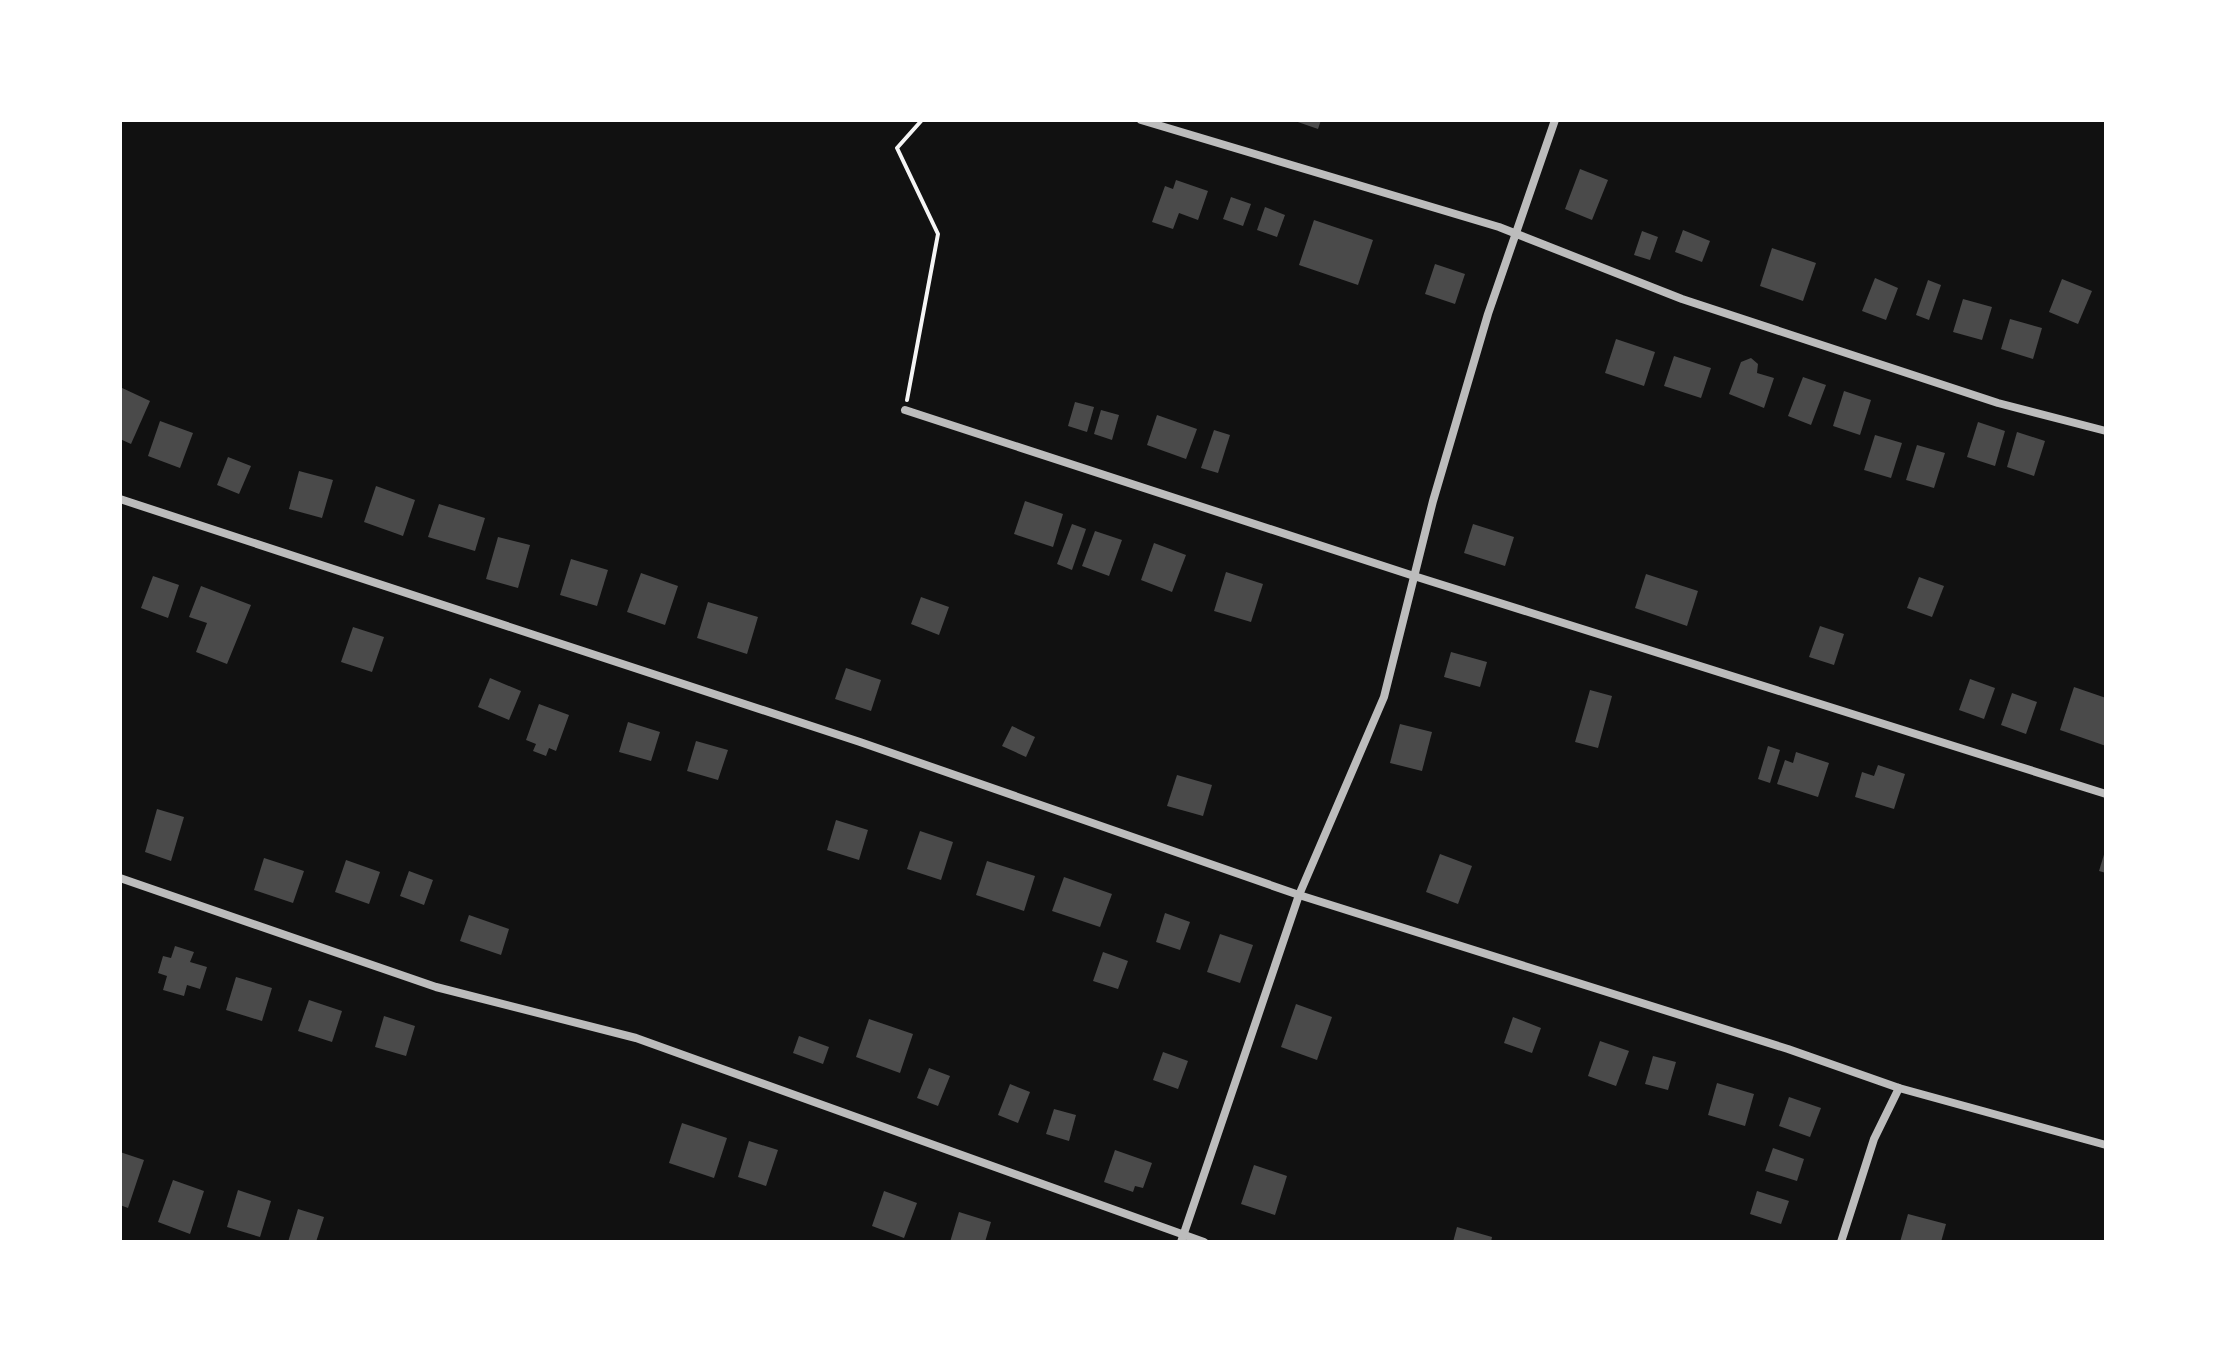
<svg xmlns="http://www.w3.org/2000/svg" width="2226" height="1362" viewBox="0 0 2226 1362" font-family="'DejaVu Sans',sans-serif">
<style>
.building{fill:#4a4a4a}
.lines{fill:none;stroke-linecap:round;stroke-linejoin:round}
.path{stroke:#f5f5f5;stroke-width:4}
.minor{stroke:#bcbcbc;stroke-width:8}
</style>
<rect width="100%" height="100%" fill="#111"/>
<g class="building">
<path d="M1292,120H1321L1318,129Z"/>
<path d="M1580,169L1608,180L1592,220L1565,209Z"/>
<path d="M1176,180L1208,191L1198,220L1179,213L1173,229L1152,222L1165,186L1173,189Z"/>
<path d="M1231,197L1251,204L1243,226L1223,219Z"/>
<path d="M1265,207L1285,215L1277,237L1257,230Z"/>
<path d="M1314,220L1373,240L1358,285L1299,265Z"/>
<path d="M1683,230L1710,241L1702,262L1675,252Z"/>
<path d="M1642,231L1658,237L1650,260L1634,255Z"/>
<path d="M1772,248L1816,263L1803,301L1760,286Z"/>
<path d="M1435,264L1465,274L1455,304L1425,294Z"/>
<path d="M1875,278L1898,288L1886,320L1862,311Z"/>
<path d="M2062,279L2092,291L2078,324L2049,312Z"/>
<path d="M1928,280L1941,285L1929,320L1916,315Z"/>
<path d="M1963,299L1992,307L1982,340L1953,332Z"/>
<path d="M2010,319L2042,328L2033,359L2001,349Z"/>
<path d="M1616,339L1655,352L1644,386L1605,373Z"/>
<path d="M1674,356L1711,368L1701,398L1664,386Z"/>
<path d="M1751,358L1758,364L1757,373L1774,378L1764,408L1729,394L1741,362Z"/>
<path d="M1803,377L1826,385L1811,425L1788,416Z"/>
<path d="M120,387L150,401L131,444L120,439Z"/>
<path d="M1844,391L1871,400L1860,435L1833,426Z"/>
<path d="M1075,402L1094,407L1087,432L1068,426Z"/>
<path d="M1101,410L1119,415L1112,440L1094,434Z"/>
<path d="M1157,415L1197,429L1186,459L1147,445Z"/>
<path d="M160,421L193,433L180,468L148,456Z"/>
<path d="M1978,422L2005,431L1995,466L1967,457Z"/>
<path d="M1214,430L1230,435L1218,473L1201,468Z"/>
<path d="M2017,432L2045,441L2034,476L2007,467Z"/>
<path d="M1875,435L1902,443L1891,478L1864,470Z"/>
<path d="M1917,445L1945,453L1934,488L1906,480Z"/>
<path d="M228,457L251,466L239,494L217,485Z"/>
<path d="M299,471L333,480L322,518L289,509Z"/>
<path d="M376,486L415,500L403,536L364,522Z"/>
<path d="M1025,501L1063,514L1053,547L1014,534Z"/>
<path d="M439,504L485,518L475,551L428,537Z"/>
<path d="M1072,524L1086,529L1072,570L1057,564Z"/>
<path d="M1473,524L1514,537L1505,566L1464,553Z"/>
<path d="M1095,531L1122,540L1109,576L1082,566Z"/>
<path d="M498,537L530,545L518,588L486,579Z"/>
<path d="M1154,543L1186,555L1172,592L1141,580Z"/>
<path d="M571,559L608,570L597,606L560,595Z"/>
<path d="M1226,572L1263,584L1251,622L1214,611Z"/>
<path d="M641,573L678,586L665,625L627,612Z"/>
<path d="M1646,574L1698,591L1687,626L1635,608Z"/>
<path d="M153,576L179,585L168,618L141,608Z"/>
<path d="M1919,577L1944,586L1932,617L1907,608Z"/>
<path d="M201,586L251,605L227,664L196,652L207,623L189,617Z"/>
<path d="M921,597L949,607L939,635L911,624Z"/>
<path d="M708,602L758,617L747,654L697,638Z"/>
<path d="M1820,626L1844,634L1834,665L1809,657Z"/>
<path d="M353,627L384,637L372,672L341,662Z"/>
<path d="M1451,652L1487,662L1480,687L1444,677Z"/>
<path d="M846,668L881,680L871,711L835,699Z"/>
<path d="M490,678L521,691L509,720L478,707Z"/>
<path d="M1970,679L1995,688L1984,719L1959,710Z"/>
<path d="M2074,687L2106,698V746L2060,730Z"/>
<path d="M1590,690L1612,696L1598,748L1575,742Z"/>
<path d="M2012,693L2037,702L2026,734L2001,725Z"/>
<path d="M539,704L569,715L556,751L549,748L546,756L533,751L536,744L526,740Z"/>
<path d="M628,722L660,732L651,761L619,752Z"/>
<path d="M1400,724L1432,732L1422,771L1390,763Z"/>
<path d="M1012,726L1035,737L1026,757L1002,746Z"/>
<path d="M696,741L728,750L718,780L687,771Z"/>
<path d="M1768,746L1780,750L1770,783L1758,779Z"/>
<path d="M1796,752L1829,763L1818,797L1777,784L1785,760L1793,763Z"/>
<path d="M1878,765L1905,774L1894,809L1855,797L1862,772L1874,776Z"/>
<path d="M1177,775L1212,785L1203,816L1167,806Z"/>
<path d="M157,809L184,817L171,861L145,852Z"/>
<path d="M836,820L868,830L859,860L827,850Z"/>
<path d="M920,831L953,842L941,880L907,869Z"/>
<path d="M2106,848V873L2099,871Z"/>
<path d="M1440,854L1472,866L1458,904L1426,892Z"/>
<path d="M264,858L304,871L293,903L254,890Z"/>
<path d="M346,860L380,872L369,904L335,892Z"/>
<path d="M987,861L1035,876L1024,911L976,895Z"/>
<path d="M409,871L433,880L424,905L400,896Z"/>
<path d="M1064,877L1112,894L1100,927L1052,911Z"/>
<path d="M1165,913L1190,922L1180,950L1156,942Z"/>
<path d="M469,915L509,929L501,955L460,941Z"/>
<path d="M1220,934L1253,945L1240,983L1207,972Z"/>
<path d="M175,946L194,952L190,962L207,967L200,989L187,985L184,996L163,990L167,976L158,973L163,956L171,958Z"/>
<path d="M1103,952L1128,961L1118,989L1093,981Z"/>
<path d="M236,977L272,988L262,1021L226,1010Z"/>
<path d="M309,1000L342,1011L332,1042L298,1031Z"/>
<path d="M1296,1004L1332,1017L1317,1060L1281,1047Z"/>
<path d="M384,1016L415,1026L406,1056L375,1047Z"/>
<path d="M1513,1017L1541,1028L1532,1053L1504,1043Z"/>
<path d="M869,1019L913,1034L900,1073L856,1057Z"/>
<path d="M799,1036L829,1047L823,1064L793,1053Z"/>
<path d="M1600,1041L1629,1051L1616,1086L1588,1076Z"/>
<path d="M1163,1052L1188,1061L1178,1089L1153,1080Z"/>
<path d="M1653,1056L1676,1062L1668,1090L1645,1084Z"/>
<path d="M929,1068L950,1076L938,1106L917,1098Z"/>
<path d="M1717,1083L1754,1094L1745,1126L1708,1115Z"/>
<path d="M1010,1084L1030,1092L1018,1123L998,1115Z"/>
<path d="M1789,1097L1821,1108L1810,1137L1779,1126Z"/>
<path d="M1054,1109L1076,1115L1069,1141L1046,1134Z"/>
<path d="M682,1123L727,1138L714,1178L669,1163Z"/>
<path d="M749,1141L778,1150L766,1186L738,1177Z"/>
<path d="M1773,1148L1804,1159L1797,1181L1765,1171Z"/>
<path d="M1115,1150L1152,1163L1143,1188L1135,1186L1133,1192L1104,1182Z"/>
<path d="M120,1152L144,1160L128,1208L120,1205Z"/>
<path d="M1254,1165L1287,1176L1275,1215L1241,1204Z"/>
<path d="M173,1180L204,1191L190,1234L158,1222Z"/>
<path d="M238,1190L271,1201L260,1237L227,1227Z"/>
<path d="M884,1191L917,1203L904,1238L872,1226Z"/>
<path d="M1757,1191L1789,1201L1781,1224L1750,1214Z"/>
<path d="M298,1209L324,1217L316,1242H288Z"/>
<path d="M959,1212L991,1222L985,1242H950Z"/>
<path d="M1908,1214L1946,1224L1941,1242H1900Z"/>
<path d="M1457,1227L1492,1237L1491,1242H1453Z"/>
</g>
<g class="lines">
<path class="path" d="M907,400L938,234L897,148L922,120"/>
<g class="minor">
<path d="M1141,120L1499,227L1682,299L1998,403L2106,431"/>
<path d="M905,410L1414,576L2106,794"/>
<path d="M120,499L860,742L1299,895L1788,1049L1899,1088L2106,1145"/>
<path d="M120,878L436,987L636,1038L1204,1242"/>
<path d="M1181,1242L1299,895L1384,697L1433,501L1488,314L1555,120"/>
<path d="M1841,1242L1874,1139L1899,1088"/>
</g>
</g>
<rect width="2226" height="1362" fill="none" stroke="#ffffff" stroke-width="244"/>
</svg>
